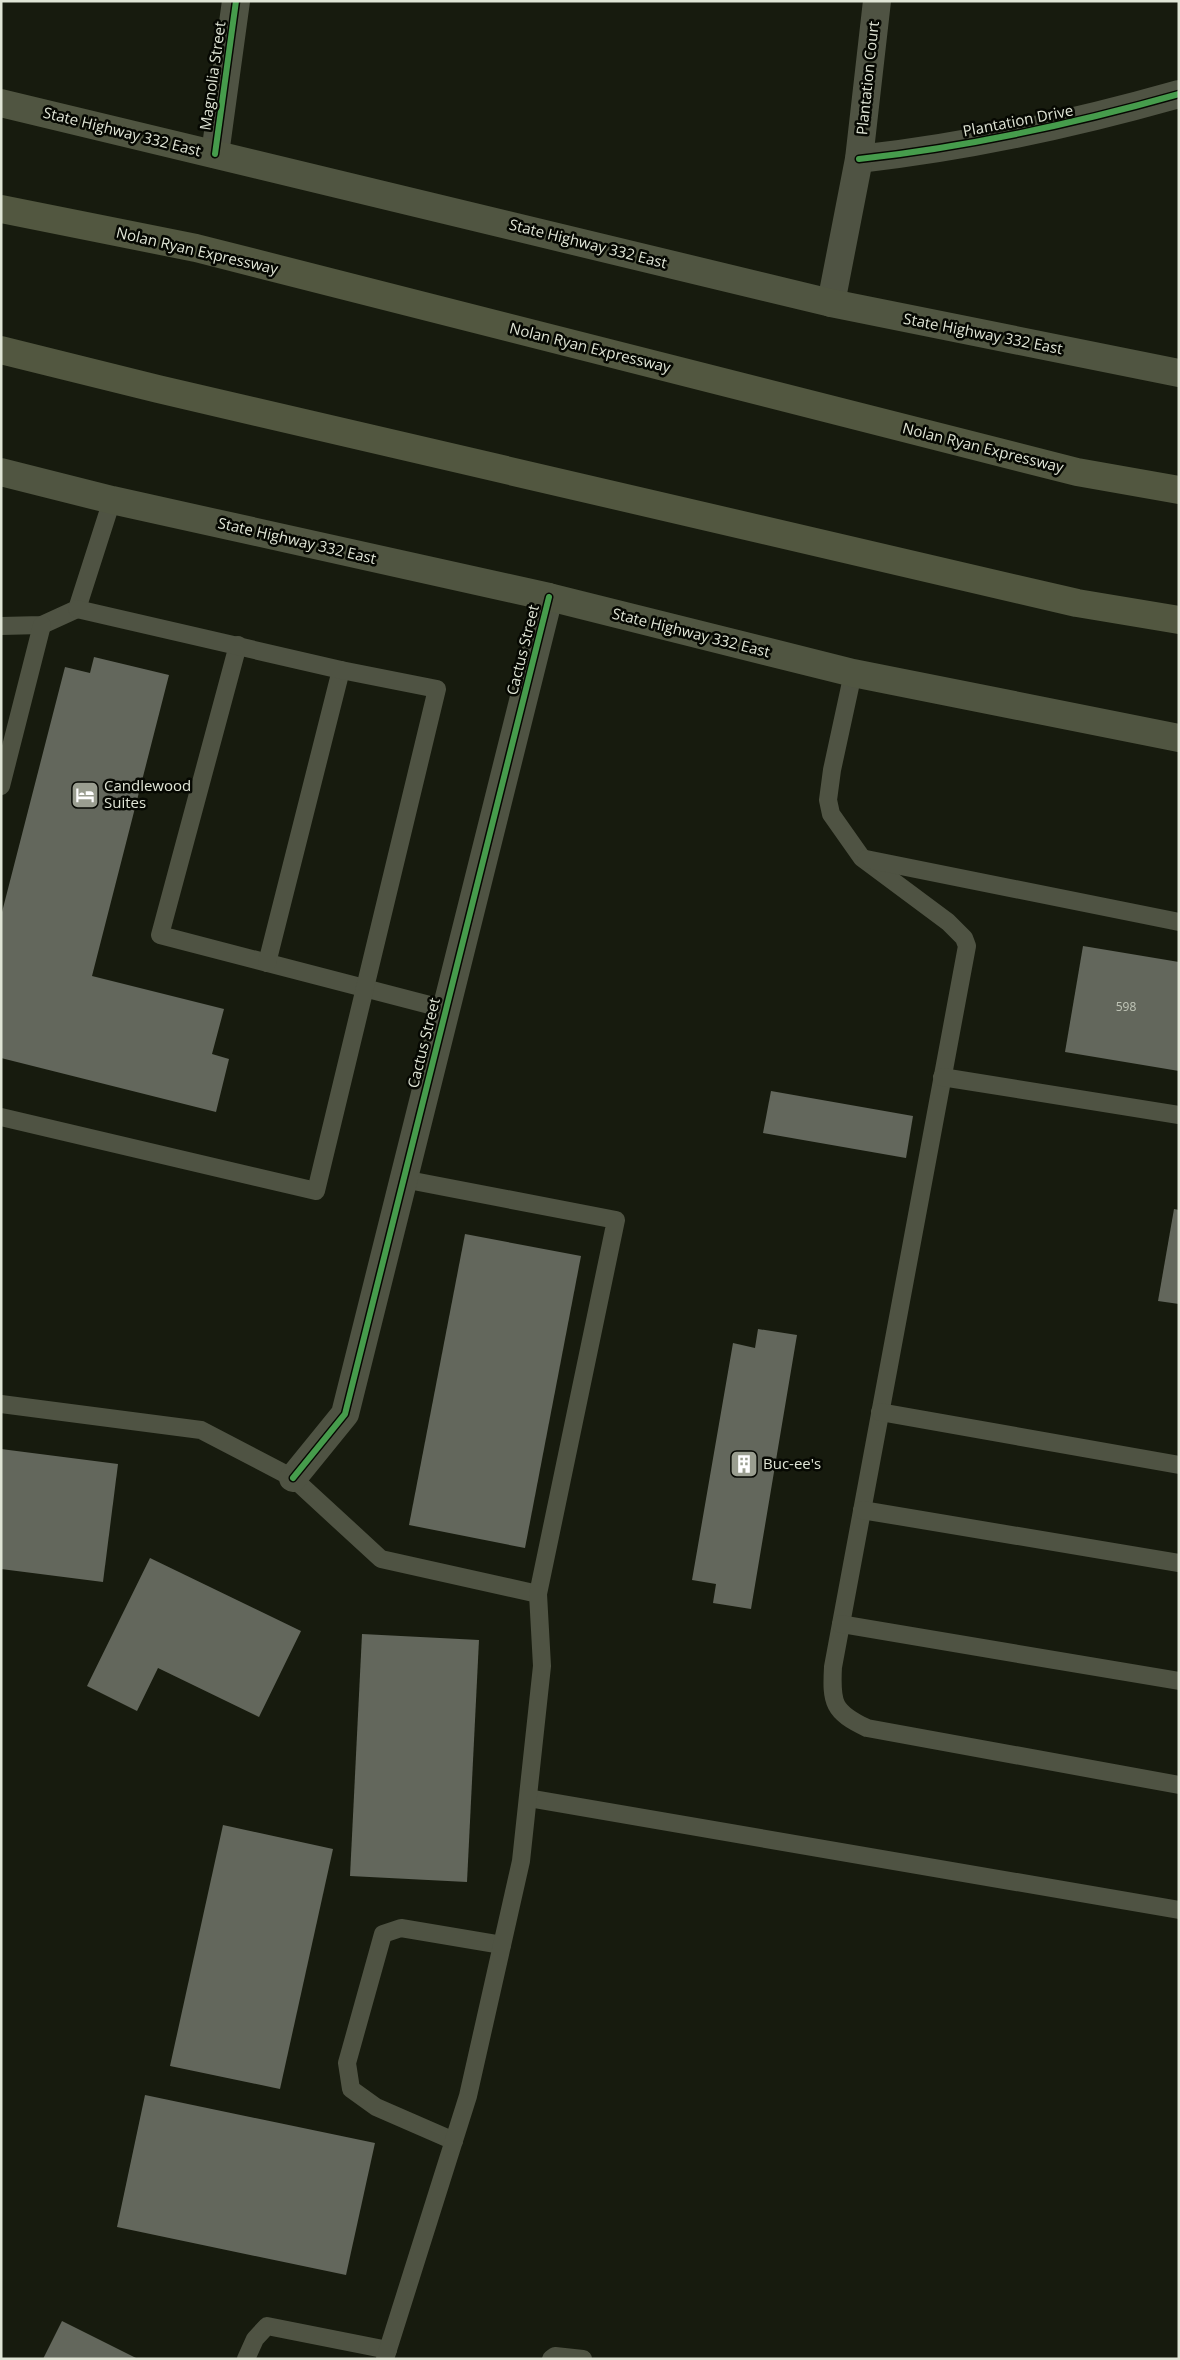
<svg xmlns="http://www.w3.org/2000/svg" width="1180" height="2360" viewBox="0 0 1180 2360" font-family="'Open Sans',sans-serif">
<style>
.building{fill:#63675c}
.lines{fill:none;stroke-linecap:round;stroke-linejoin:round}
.lane{stroke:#4f5343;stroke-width:18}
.street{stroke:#4f5343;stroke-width:28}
.secondary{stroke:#505541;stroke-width:28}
.highway{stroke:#525740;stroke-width:28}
.cycleway-casing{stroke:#060802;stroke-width:9}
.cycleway{stroke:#469c4c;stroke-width:6}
.labels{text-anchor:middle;stroke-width:5;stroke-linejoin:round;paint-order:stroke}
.number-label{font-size:12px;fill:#c1c6b8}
.street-label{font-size:15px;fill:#e0e5d6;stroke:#060802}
.poi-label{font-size:15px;fill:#e0e5d6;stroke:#060802;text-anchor:start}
</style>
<rect width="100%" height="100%" fill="#171b0e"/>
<g class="building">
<path d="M94,657L169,675L92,976L224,1009L212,1054L229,1059L216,1112L1,1058V916L65,667L90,673Z"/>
<path d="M1083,946L1179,962V1071L1065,1052Z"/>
<path d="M771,1091L913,1116L906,1158L763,1133Z"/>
<path d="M1174,1209L1179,1210V1304L1158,1301Z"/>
<path d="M465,1234L581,1256L525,1548L409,1525Z"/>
<path d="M758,1329L797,1335L751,1609L713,1603L716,1584L692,1580L733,1343L755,1348Z"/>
<path d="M1,1449L118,1464L103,1582L1,1569Z"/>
<path d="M150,1558L301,1631L259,1717L158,1668L137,1711L87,1686Z"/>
<path d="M362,1634L479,1640L467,1882L350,1876Z"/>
<path d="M223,1825L333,1849L280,2089L170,2066Z"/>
<path d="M145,2095L375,2143L346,2275L117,2227Z"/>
<path d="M62,2321L138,2359H43Z"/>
</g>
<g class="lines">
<g class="lane">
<path d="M1,626L42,625L77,609L112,500"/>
<path d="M238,645L160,935L445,1009"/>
<path d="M853,673L832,770L828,800L831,814L862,858L948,922L964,938L967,946L833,1667C831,1703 833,1712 867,1728L1179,1785"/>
<path d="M1,786L42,625"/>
<path d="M866,859L1179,922"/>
<path d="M267,963L341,670"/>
<path d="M942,1077L1179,1115"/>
<path d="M1,1117L316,1191L437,689L341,670L77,609"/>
<path d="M1,1404L201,1430L293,1478L381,1559L538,1594"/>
<path d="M880,1412L1179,1465"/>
<path d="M862,1510L1179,1563"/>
<path d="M841,1624L1179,1681"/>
<path d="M528,1798L1179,1910"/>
<path d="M454,2141L376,2107L351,2089L347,2063L383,1934L401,1928L502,1945"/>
<path d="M246,2359L255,2339L267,2326L388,2350"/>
<path d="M385,2359L468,2096L521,1861L542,1666L538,1594L616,1220L403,1179"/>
<path d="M551,2359L555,2356L583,2359"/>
</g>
<g class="street">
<path d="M215,154L236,1"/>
<path d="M859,159C968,147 1073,124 1179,94"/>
<path d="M831,303L859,159L877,1"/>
<path d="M293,1478L345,1414L549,597"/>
</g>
<g class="secondary">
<path d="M1,103L831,303L1179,373"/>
<path d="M1,472L112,500L549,597L853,673L1179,738"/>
</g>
<g class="highway">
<path d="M1,209L196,248L1077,472L1179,490"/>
<path d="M1,350L158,389L1077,603L1179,620"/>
</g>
<defs>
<g id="cycleway">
<path d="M215,154L236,1"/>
<path d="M859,159C968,147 1073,124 1179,94"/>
<path d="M293,1478L345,1414L549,597"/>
</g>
</defs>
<use href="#cycleway" class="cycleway-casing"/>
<use href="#cycleway" class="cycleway"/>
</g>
<defs>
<symbol id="hotel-square" viewBox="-11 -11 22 22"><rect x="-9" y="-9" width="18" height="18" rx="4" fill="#9a9e90" stroke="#060802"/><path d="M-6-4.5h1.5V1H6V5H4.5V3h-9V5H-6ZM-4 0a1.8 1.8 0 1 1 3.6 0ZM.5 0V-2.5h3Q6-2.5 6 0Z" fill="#fff"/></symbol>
<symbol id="building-square" viewBox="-11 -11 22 22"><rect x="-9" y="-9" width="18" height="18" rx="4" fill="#9a9e90" stroke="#060802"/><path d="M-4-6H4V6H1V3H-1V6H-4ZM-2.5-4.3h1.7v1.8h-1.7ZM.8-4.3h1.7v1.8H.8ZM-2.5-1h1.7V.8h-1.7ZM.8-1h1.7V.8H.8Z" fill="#fff"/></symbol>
</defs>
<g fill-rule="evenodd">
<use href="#hotel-square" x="69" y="779" width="32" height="32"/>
<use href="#building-square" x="728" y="1448" width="32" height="32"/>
</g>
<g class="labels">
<g class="number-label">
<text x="1126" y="1011">598</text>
</g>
<g class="street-label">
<text transform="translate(213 76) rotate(-82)" y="5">Magnolia Street</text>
<text transform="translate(868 78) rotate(-84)" y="5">Plantation Court</text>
<text transform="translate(1018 121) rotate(-11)" y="5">Plantation Drive</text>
<text transform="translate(122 132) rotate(14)" y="5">State Highway 332 East</text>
<text transform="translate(588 244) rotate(14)" y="5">State Highway 332 East</text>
<text transform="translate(197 251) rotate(13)" y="5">Nolan Ryan Expressway</text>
<text transform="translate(983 334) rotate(11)" y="5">State Highway 332 East</text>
<text transform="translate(590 348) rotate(14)" y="5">Nolan Ryan Expressway</text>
<text transform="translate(983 448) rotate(14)" y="5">Nolan Ryan Expressway</text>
<text transform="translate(297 541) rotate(13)" y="5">State Highway 332 East</text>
<text transform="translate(691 633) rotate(14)" y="5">State Highway 332 East</text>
<text transform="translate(523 650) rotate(-76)" y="5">Cactus Street</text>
<text transform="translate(424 1043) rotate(-76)" y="5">Cactus Street</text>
</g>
<g class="poi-label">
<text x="104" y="791">Candlewood<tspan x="104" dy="17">Suites</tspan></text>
<text x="763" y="1469">Buc-ee's</text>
</g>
</g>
<rect width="1180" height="2360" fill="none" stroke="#e0e5d6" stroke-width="5"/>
</svg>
